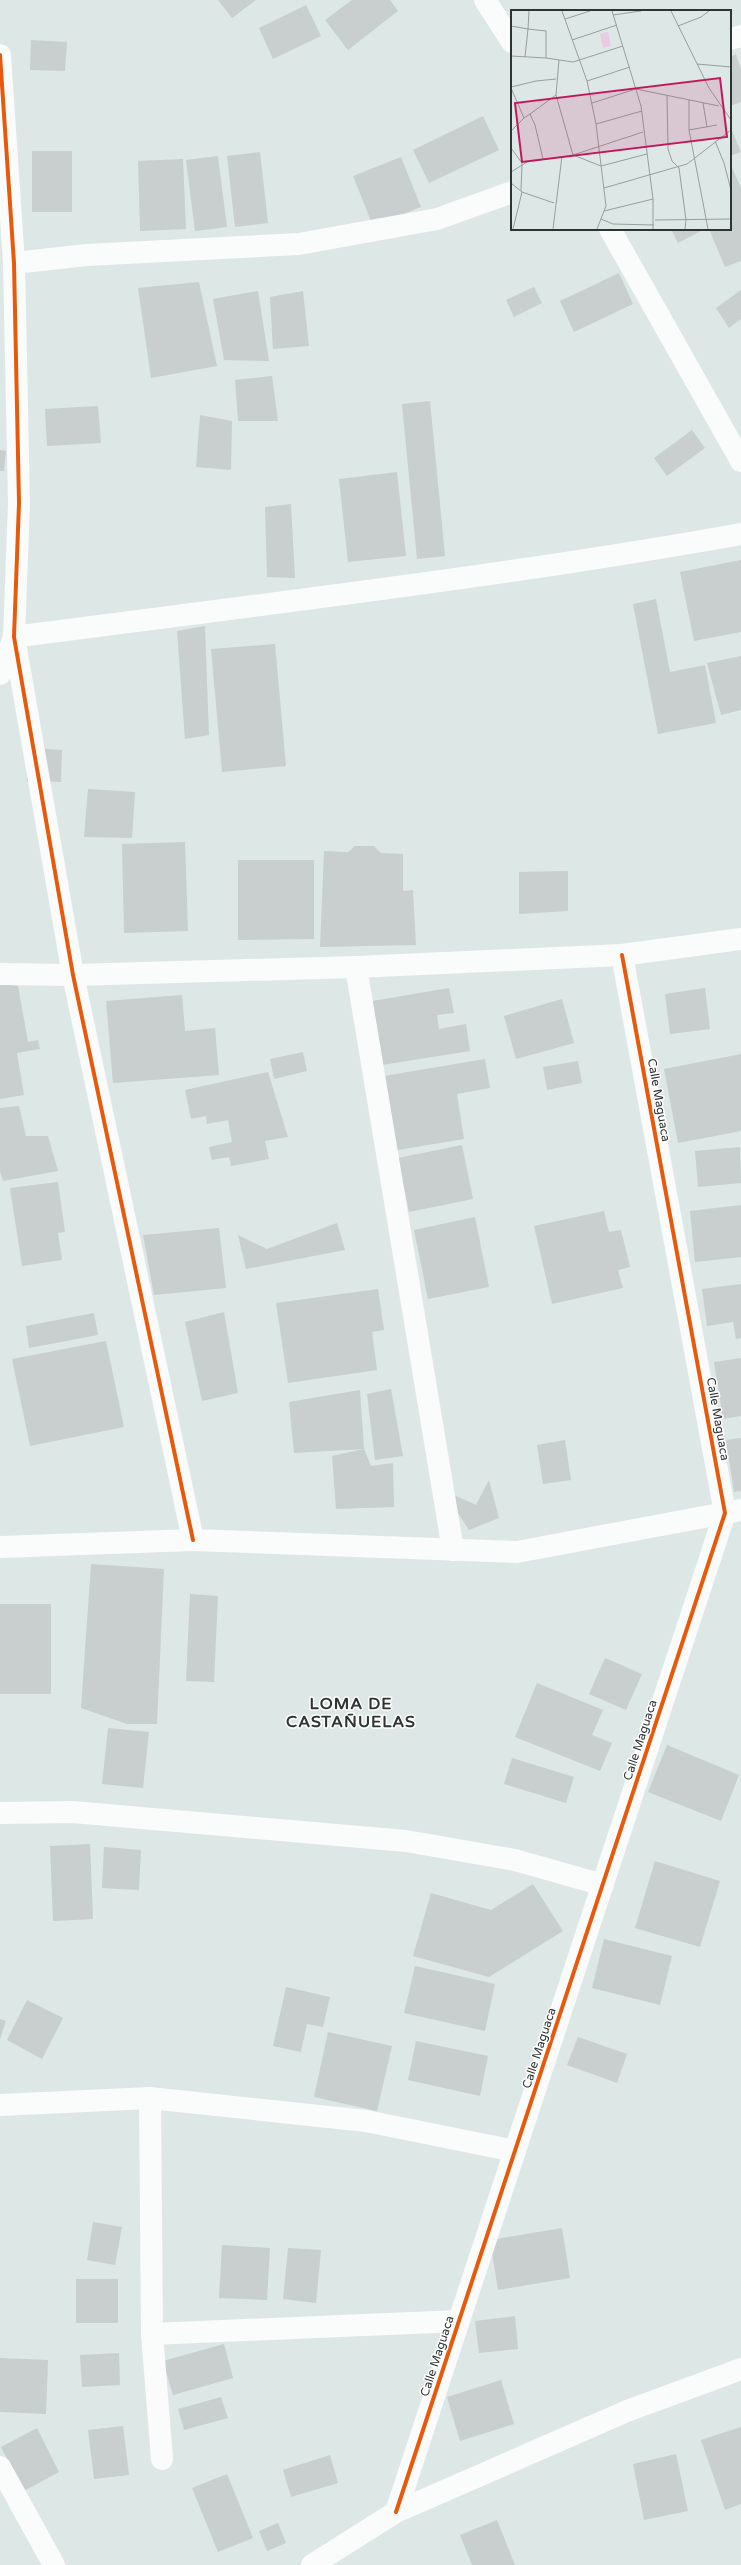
<svg xmlns="http://www.w3.org/2000/svg" width="741" height="2565" viewBox="0 0 741 2565" font-family="'Varela Round',sans-serif">
<style>
.building{fill:#c8cfce}
.lines{fill:none;stroke-linecap:round;stroke-linejoin:round}
.minor{stroke:#fafbfb;stroke-width:22}
.secondary{stroke:#fafbfb;stroke-width:22}
.cycleway-casing{stroke:#fff;stroke-width:6}
.cycleway{stroke:#e8590c;stroke-width:4}
.labels{text-anchor:middle;stroke-width:3;stroke-linejoin:round;paint-order:stroke}
.street-label{font-size:12px;fill:#2d3432;stroke:#fff}
.district-label{font-size:16px;font-weight:bold;letter-spacing:1px;fill:#2d3432;stroke:#fff}
.inset-road{fill:none;stroke:#979f9d;stroke-width:1}
.view{fill:#c2185b;fill-opacity:0.15;stroke:#c2185b;stroke-width:2}
.inset-edge{fill:none;stroke:#2d3432;stroke-width:2}
</style>
<rect width="100%" height="100%" fill="#dde7e5"/>
<g class="building">
<path d="M218,0H256L232,18Z"/>
<path d="M352,0H390L398,11L348,50L325,20Z"/>
<path d="M306,5L321,36L273,59L259,28Z"/>
<path d="M31,40L67,42L65,71L30,70Z"/>
<path d="M736,54L741,69V102L730,106V57Z"/>
<path d="M483,116L499,150L429,183L413,150Z"/>
<path d="M730,126L741,152L730,156Z"/>
<rect x="32" y="151" width="40" height="61"/>
<path d="M260,152L268,223L235,227L227,156Z"/>
<path d="M218,156L227,227L195,231L186,160Z"/>
<path d="M401,157L421,207L373,226L353,176Z"/>
<path d="M183,159L186,229L140,231L138,161Z"/>
<path d="M731,165L741,188V261L725,267L709,229H730Z"/>
<path d="M671,229H705L678,243Z"/>
<path d="M619,273L633,304L574,332L560,301Z"/>
<path d="M199,282L217,366L151,378L138,288Z"/>
<path d="M534,287L542,303L514,317L506,300Z"/>
<path d="M741,290V319L729,328L716,308Z"/>
<path d="M258,291L269,361L224,360L213,299Z"/>
<path d="M303,291L309,346L273,349L270,297Z"/>
<path d="M272,376L278,421H238L235,380Z"/>
<path d="M430,401L445,556L417,559L402,404Z"/>
<path d="M98,406L101,443L47,446L45,409Z"/>
<path d="M200,415L232,421L231,470L196,467Z"/>
<path d="M692,430L705,448L667,476L654,458Z"/>
<path d="M0,450L6,451L4,471H0Z"/>
<path d="M397,472L406,556L348,562L339,479Z"/>
<path d="M291,504L295,578L267,577L265,507Z"/>
<path d="M741,560V632L694,641L680,572Z"/>
<path d="M656,599L670,672L705,665L716,723L658,734L633,604Z"/>
<path d="M205,626L209,735L185,739L177,631Z"/>
<path d="M275,644L286,766L222,772L211,649Z"/>
<path d="M741,656V710L721,715L707,663Z"/>
<path d="M28,748L62,750L61,782L27,781Z"/>
<path d="M88,789L135,792L132,838L84,837Z"/>
<path d="M185,842L188,931L124,933L122,844Z"/>
<path d="M355,846H374L381,853L403,854V891L413,890L416,945L320,947L324,851L348,852Z"/>
<path d="M238,860H314V939L238,940Z"/>
<path d="M568,871V911L519,914V872Z"/>
<path d="M0,983L18,986L28,1042L38,1040L40,1049L17,1053L24,1095L0,1099Z"/>
<path d="M449,988L454,1013L437,1015L439,1029L466,1024L470,1051L382,1065L372,1001Z"/>
<path d="M705,988L710,1029L670,1034L665,994Z"/>
<path d="M182,995L185,1031L215,1028L219,1075L113,1083L106,1001Z"/>
<path d="M562,999L574,1043L516,1059L504,1016Z"/>
<path d="M303,1052L307,1071L274,1079L270,1059Z"/>
<path d="M741,1054V1131L678,1143L664,1069Z"/>
<path d="M485,1059L490,1088L457,1094L464,1139L397,1150L384,1076Z"/>
<path d="M578,1061L582,1083L547,1090L543,1067Z"/>
<path d="M268,1072L288,1137L265,1141L269,1159L231,1166L229,1157L212,1160L209,1147L232,1142L228,1120L207,1124L206,1116L191,1119L185,1090Z"/>
<path d="M19,1106L26,1136H48L58,1171L3,1181L0,1171V1108Z"/>
<path d="M462,1145L473,1199L409,1212L398,1158Z"/>
<path d="M740,1147L741,1183L698,1187L695,1151Z"/>
<path d="M58,1182L65,1232L58,1233L62,1260L22,1266L10,1188Z"/>
<path d="M741,1205V1257L695,1262L690,1211Z"/>
<path d="M604,1211L609,1232L621,1230L630,1267L618,1270L623,1288L552,1304L534,1226Z"/>
<path d="M475,1217L489,1287L428,1299L414,1230Z"/>
<path d="M337,1223L345,1250L246,1269L238,1235L267,1249Z"/>
<path d="M219,1228L226,1288L154,1295L143,1235Z"/>
<path d="M741,1284V1338L736,1339L733,1322L707,1326L702,1289Z"/>
<path d="M378,1289L384,1330L372,1332L377,1370L288,1383L276,1303Z"/>
<path d="M224,1312L238,1393L202,1401L185,1322Z"/>
<path d="M94,1313L98,1335L29,1348L26,1326Z"/>
<path d="M106,1341L124,1427L30,1446L12,1359Z"/>
<path d="M741,1358V1416L723,1419L714,1362Z"/>
<path d="M391,1389L403,1456L375,1460L367,1394Z"/>
<path d="M360,1390L364,1449L371,1466L393,1463L394,1507L336,1509L332,1456L364,1449L294,1453L289,1402Z"/>
<path d="M741,1438V1491L734,1492L726,1440Z"/>
<path d="M565,1440L571,1480L543,1484L537,1445Z"/>
<path d="M489,1480L499,1518L469,1530L443,1490L476,1505Z"/>
<path d="M91,1564L164,1569L157,1724H127L81,1708Z"/>
<path d="M190,1594L218,1596L214,1682L186,1681Z"/>
<rect x="0" y="1604" width="51" height="90"/>
<path d="M605,1658L642,1674L626,1710L589,1694Z"/>
<path d="M537,1683L603,1710L592,1735L612,1743L600,1771L515,1737Z"/>
<path d="M108,1728L149,1732L143,1788L102,1784Z"/>
<path d="M667,1745L739,1775L721,1821L648,1792Z"/>
<path d="M512,1758L574,1777L566,1803L504,1784Z"/>
<path d="M90,1844L93,1919L53,1921L50,1846Z"/>
<path d="M104,1847L141,1850L139,1890L102,1888Z"/>
<path d="M655,1861L720,1881L700,1947L635,1928Z"/>
<path d="M533,1884L563,1931L489,1977L413,1956L431,1893L491,1910Z"/>
<path d="M604,1939L672,1956L660,2005L592,1988Z"/>
<path d="M415,1966L495,1984L485,2031L404,2013Z"/>
<path d="M286,1987L330,1997L323,2027L307,2024L301,2052L273,2046Z"/>
<path d="M27,2000L63,2018L42,2059L7,2040Z"/>
<path d="M0,2019L6,2021L0,2039Z"/>
<path d="M328,2032L392,2046L377,2111L314,2097Z"/>
<path d="M578,2037L627,2054L617,2083L567,2065Z"/>
<path d="M416,2041L488,2056L480,2096L408,2080Z"/>
<path d="M93,2222L122,2227L115,2265L87,2260Z"/>
<path d="M562,2228L570,2278L498,2290L490,2240Z"/>
<path d="M222,2245L270,2248L267,2300L219,2298Z"/>
<path d="M288,2248L321,2250L316,2303L283,2299Z"/>
<rect x="76" y="2279" width="42" height="44"/>
<path d="M515,2316L518,2349L479,2353L475,2321Z"/>
<path d="M224,2344L233,2378L173,2395L163,2361Z"/>
<path d="M119,2353L120,2385L82,2387L80,2355Z"/>
<path d="M0,2358L48,2360L46,2414L0,2412Z"/>
<path d="M501,2380L514,2424L460,2441L447,2397Z"/>
<path d="M221,2397L228,2418L184,2430L178,2409Z"/>
<path d="M123,2426L129,2475L94,2479L88,2430Z"/>
<path d="M741,2427V2504L725,2510L701,2440Z"/>
<path d="M37,2428L59,2472L24,2491L1,2447Z"/>
<path d="M676,2454L688,2511L644,2520L633,2464Z"/>
<path d="M330,2455L338,2483L291,2497L283,2470Z"/>
<path d="M227,2474L253,2538L218,2552L192,2488Z"/>
<path d="M497,2520L515,2565H472L460,2535Z"/>
<path d="M278,2523L286,2543L267,2551L259,2531Z"/>
</g>
<g class="lines">
<g class="minor">
<path d="M485,0L512,42"/>
<path d="M730,39L741,36"/>
<path d="M0,55L14,263L19,503L14,637L73,975L193,1540"/>
<path d="M610,229L741,461"/>
<path d="M14,263L87,255L299,244L437,219L512,192"/>
<path d="M0,674L14,637C257,605 500,577 741,534"/>
<path d="M356,967L453,1550"/>
<path d="M0,974L73,975L356,967L622,955L741,939"/>
<path d="M0,1547L193,1540L517,1552L741,1510"/>
<path d="M0,1813L73,1812L406,1841L515,1860L603,1885"/>
<path d="M150,2098L152,2334L162,2459"/>
<path d="M0,2105L150,2098L366,2121L515,2151"/>
<path d="M152,2334L458,2321"/>
<path d="M0,2467L54,2565"/>
<path d="M396,2512L725,1513L622,955"/>
</g>
<path class="secondary" d="M312,2565L396,2512L627,2411L741,2369"/>
<defs>
<g id="cycleway">
<path d="M0,55L14,263L19,503L14,637L73,975L193,1540"/>
<path d="M396,2512L725,1513L622,955"/>
</g>
</defs>
<use href="#cycleway" class="cycleway-casing"/>
<use href="#cycleway" class="cycleway"/>
</g>
<g class="labels">
<g class="street-label">
<text transform="translate(659 1100) rotate(80)" y="4">Calle Maguaca</text>
<text transform="translate(718 1419) rotate(80)" y="4">Calle Maguaca</text>
<text transform="translate(640 1740) rotate(-72)" y="4">Calle Maguaca</text>
<text transform="translate(539 2048) rotate(-72)" y="4">Calle Maguaca</text>
<text transform="translate(437 2356) rotate(-72)" y="4">Calle Maguaca</text>
</g>
<g class="district-label">
<text x="351" y="1709">LOMA DE<tspan x="351" dy="18">CASTAÑUELAS</tspan></text>
</g>
</g>
<g transform="translate(511 10)">
<rect width="220" height="220" fill="#dde7e5"/>
<path d="M97,22L100,36L92,38L89,24Z" fill="#eac9e3"/>
<path class="inset-road" d="M51,1L76,71L85,114L95,196L86,219M101,1L130,96L142,189V219M160,1L198,78L220,110M102,5L130,1M54,9L79,1M0,16L17,19L18,1M167,16L190,7L198,1M61,30L106,15M0,46L35,48V21L17,19L14,47M35,48L62,52L112,36M48,50L45,85L62,145L90,156L136,144M186,54L220,57M76,71L119,57M0,77L25,71L45,69M0,78L13,108L0,121M156,85L157,139L161,151L168,158L175,210L174,219M178,90V120L197,219M81,93L125,79L208,96M192,93L196,117M19,104L45,85M13,108L19,104L24,115L32,149M85,114L131,101M178,120L206,115M204,131L213,153L220,180M0,138L11,153L10,181M0,162L16,152L62,145L132,122M0,173L11,182L43,193M93,178L176,154L220,120M93,201L142,189M90,209L102,214L143,215M144,210L220,209M2,219L11,182M42,219L51,146"/>
<path class="view" d="M209,68L216,127L11,152L4,93Z"/>
<rect width="220" height="220" class="inset-edge"/>
</g>
</svg>
